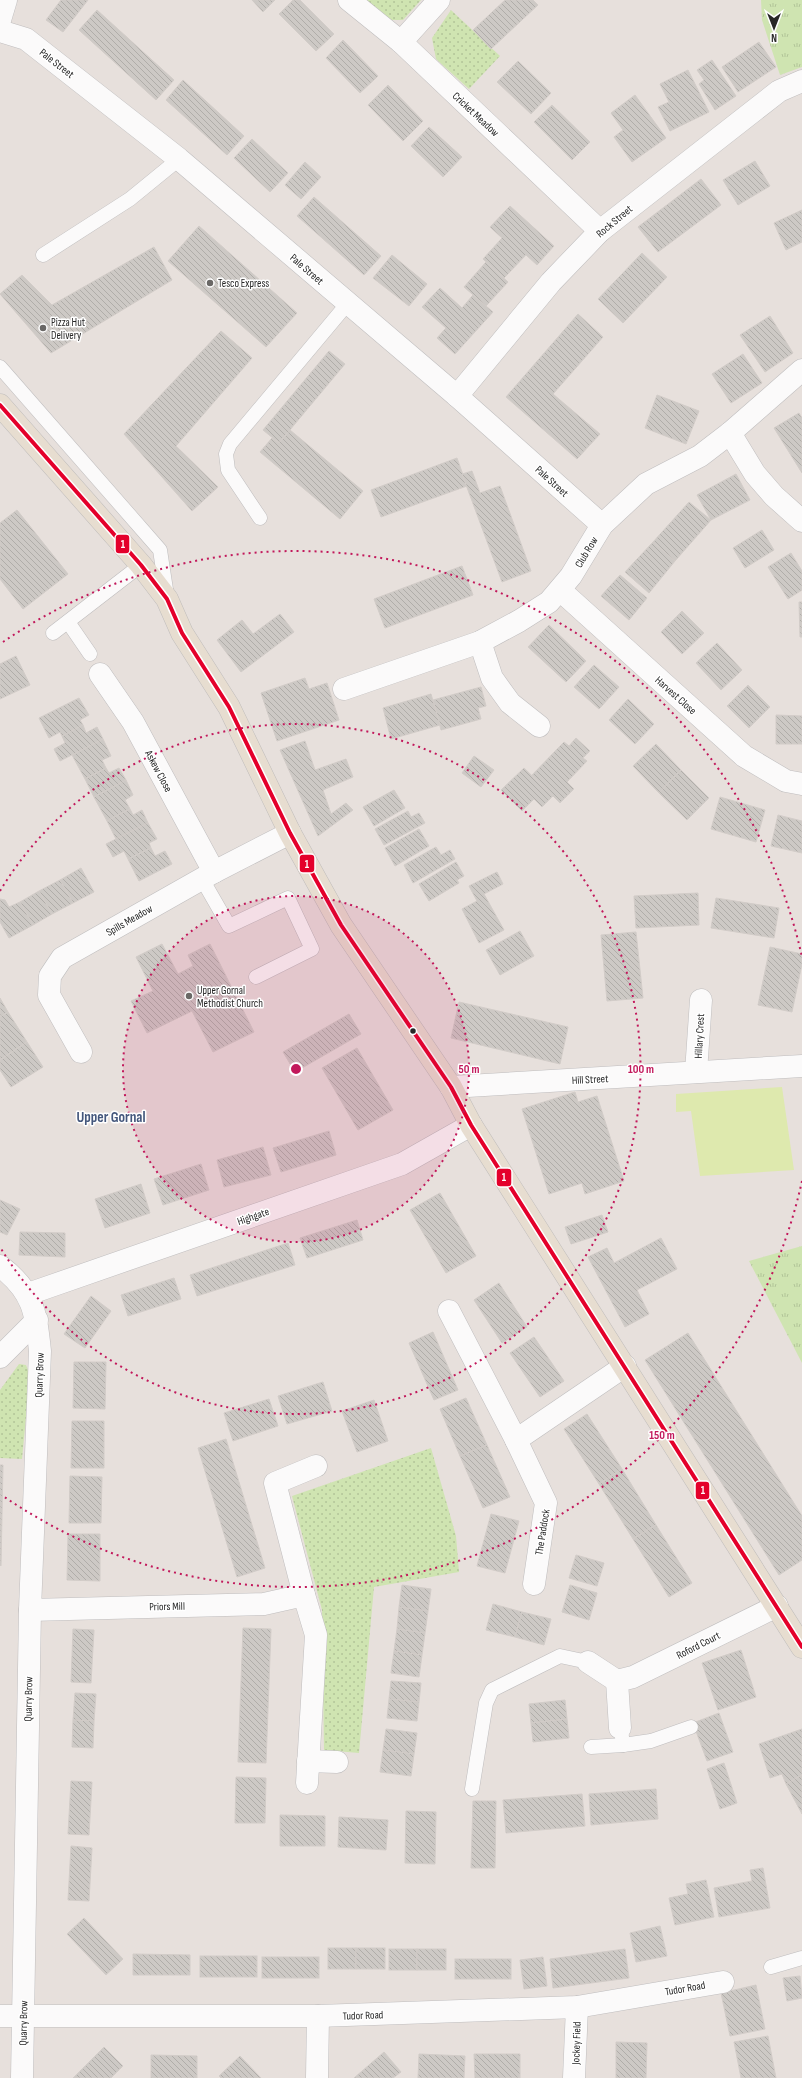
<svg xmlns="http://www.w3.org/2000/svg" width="802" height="2078" viewBox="0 0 802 2078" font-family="'Sofia Sans Condensed',sans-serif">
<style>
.grass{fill:url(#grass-dots)}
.park{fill:url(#park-tufts)}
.pitch{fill:#dee9ae}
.building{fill:url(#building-back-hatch);stroke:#d2ccc8}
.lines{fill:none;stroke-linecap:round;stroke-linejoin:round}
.service-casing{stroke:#bfbdbe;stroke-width:15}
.minor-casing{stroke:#bfbdbe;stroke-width:23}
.tertiary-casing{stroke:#bfbdbe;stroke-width:23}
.primary-casing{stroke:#bfbcbb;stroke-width:23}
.service{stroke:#fbfafa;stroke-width:14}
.minor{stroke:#fbfafa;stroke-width:22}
.tertiary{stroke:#fbfafa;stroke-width:22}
.primary{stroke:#e7ddd0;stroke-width:22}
.bus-1-casing{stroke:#fff;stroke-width:7}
.bus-1{stroke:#e4002b;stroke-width:4}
.ring{fill:none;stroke:#c2185b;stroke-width:2;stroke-dasharray:2 4}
.poi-dot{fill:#6a6866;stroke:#fff;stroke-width:1.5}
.bus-dot{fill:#272727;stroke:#fff;stroke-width:1.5}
.labels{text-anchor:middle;stroke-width:3;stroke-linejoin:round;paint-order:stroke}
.street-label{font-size:11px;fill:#272727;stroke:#fff}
.poi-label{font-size:11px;fill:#272727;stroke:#fff;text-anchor:start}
.district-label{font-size:15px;font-weight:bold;fill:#44577c;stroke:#fff}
.centre{fill:#c2185b;stroke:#fff;stroke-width:2}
.ring-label{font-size:12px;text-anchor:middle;font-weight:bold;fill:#c2185b;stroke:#fff;stroke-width:3;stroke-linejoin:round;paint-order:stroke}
.line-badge{stroke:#fff;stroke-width:1.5}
.badge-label{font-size:11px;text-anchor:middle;font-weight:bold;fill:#fff}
</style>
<defs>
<pattern id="grass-dots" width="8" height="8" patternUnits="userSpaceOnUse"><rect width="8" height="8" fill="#cfe4b1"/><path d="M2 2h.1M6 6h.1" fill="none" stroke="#b2c498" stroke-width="1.8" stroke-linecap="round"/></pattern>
<pattern id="park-tufts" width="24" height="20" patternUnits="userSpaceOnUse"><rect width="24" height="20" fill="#cfe4b1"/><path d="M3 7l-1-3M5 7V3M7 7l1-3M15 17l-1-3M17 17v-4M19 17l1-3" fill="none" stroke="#b2c498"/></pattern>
<pattern id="building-back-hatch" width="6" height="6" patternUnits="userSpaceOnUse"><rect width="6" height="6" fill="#cdc9c5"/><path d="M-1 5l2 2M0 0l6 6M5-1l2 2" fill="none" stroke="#b0ada9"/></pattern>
</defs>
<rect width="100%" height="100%" fill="#e7e0dc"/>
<g class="grass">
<path d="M365,0H421L403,20H390Z"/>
<path d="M451,10L500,56L469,89L436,59L432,38Z"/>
<path d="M19,1364L26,1365L30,1375L22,1459L0,1458V1390Z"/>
<path d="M431,1448L456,1536L459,1572L374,1587L359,1753L324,1750L322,1610L292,1496Z"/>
</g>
<g class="park">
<path d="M761,0H802V67L780,75L762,20Z"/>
<path d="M802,1246V1363L749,1261Z"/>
</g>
<path class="pitch" d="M782,1087L794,1170L700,1176L691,1111L676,1112V1094Z"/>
<g class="building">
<path d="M61,0H88L63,32L46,20Z"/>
<path d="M252,0H275L263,12Z"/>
<path d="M293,0H300L334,34L316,51L279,14Z"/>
<path d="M505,0H533L538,5L491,49L473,30Z"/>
<path d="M97,10L174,80L156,100L79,30Z"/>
<path d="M343,40L378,76L360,93L326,58Z"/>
<path d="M759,42L776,67L738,92L722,67Z"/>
<path d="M712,60L736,96L715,110L699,84L704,80L697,70Z"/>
<path d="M518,61L551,93L531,114L497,82Z"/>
<path d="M688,70L709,112L670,131L658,107L669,102L660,84Z"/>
<path d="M183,80L244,136L227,155L166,100Z"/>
<path d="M388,85L423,121L403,141L368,105Z"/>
<path d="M635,95L666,138L632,162L614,137L623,130L611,113Z"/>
<path d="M552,105L590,142L572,160L534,122Z"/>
<path d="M429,127L462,157L443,177L411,146Z"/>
<path d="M252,139L288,173L270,192L234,158Z"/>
<path d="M755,161L770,186L738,205L723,180Z"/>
<path d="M305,162L321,177L301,199L285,185Z"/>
<path d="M701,179L721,205L658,252L638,227Z"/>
<path d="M314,197L381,256L364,275L297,216Z"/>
<path d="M510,206L554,246L537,265L526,255L504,278L483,259L502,238L490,227Z"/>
<path d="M802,210V242L786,250L774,223Z"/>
<path d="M199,226L297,313L266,347L168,261Z"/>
<path d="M154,247L172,280L51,353L0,294L22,275L52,305Z"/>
<path d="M642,253L667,277L623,323L598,299Z"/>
<path d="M392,255L427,284L409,306L373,278Z"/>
<path d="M486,262L508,282L486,306L464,287Z"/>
<path d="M440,288L462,308L473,295L493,312L455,354L437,338L446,328L422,307Z"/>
<path d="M578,314L603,337L553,394L600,434L577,459L506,397Z"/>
<path d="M770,316L793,353L765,372L740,335Z"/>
<path d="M221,331L252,358L176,446L218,487L192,511L124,434Z"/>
<path d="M329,351L345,364L279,443L263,430Z"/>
<path d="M743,354L762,383L731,403L712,374Z"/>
<path d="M657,395L699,411L686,444L645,428Z"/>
<path d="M799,413L802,418V473L774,428Z"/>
<path d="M290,430L363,491L340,519L260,452L272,438L279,443Z"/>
<path d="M457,458L467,486L381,517L371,490Z"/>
<path d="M472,471L480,493L500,486L531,571L502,582L462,474Z"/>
<path d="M736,474L750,500L711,520L697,495Z"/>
<path d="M689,502L711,520L675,561L653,542Z"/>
<path d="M17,510L68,574L23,609L0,579V523Z"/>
<path d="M762,530L774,550L745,568L733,548Z"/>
<path d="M653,542L675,561L649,593L625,572Z"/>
<path d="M791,553L802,571V590L788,599L768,567Z"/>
<path d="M462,566L473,595L385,628L374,599Z"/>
<path d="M620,575L647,598L629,620L601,596Z"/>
<path d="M799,602H802V637H800Z"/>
<path d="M682,611L704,633L682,654L661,632Z"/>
<path d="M280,614L294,632L241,672L217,640L242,620L253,634Z"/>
<path d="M549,625L586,661L566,682L528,647Z"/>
<path d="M717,643L742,670L721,690L696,663Z"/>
<path d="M16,656L30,685L0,699V664Z"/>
<path d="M594,665L619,687L599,709L574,687Z"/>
<path d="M305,678L309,689L327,683L339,720L277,741L261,693Z"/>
<path d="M748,685L770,707L749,728L727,706Z"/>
<path d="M481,687L486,706L478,708L481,719L441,730L433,700Z"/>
<path d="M431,694L440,725L391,739L383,708Z"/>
<path d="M79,698L89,715L80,720L83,725L62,736L60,732L49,738L39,718Z"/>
<path d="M628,699L654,724L635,744L609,720Z"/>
<path d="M776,715L802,716V744H776Z"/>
<path d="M83,725L86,733L97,727L103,739L60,761L54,749L65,743L62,736Z"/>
<path d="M576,738L590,751L583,758L587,761L567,782L574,789L560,803L532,775L564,742L569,746Z"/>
<path d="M103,739L111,756L102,760L106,768L85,779L72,755Z"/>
<path d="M305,741L315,770L346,759L353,777L323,790L331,814L346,803L353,810L318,836L280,750Z"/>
<path d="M656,744L681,770L659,793L633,766Z"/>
<path d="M474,756L494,770L481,787L462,773Z"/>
<path d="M106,768L109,773L119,768L126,780L94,797L85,779Z"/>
<path d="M524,768L553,796L542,807L534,799L522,811L501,790Z"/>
<path d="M681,770L709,798L687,820L659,793Z"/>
<path d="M126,780L133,795L125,800L130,809L107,821L94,797Z"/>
<path d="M394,790L405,808L374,826L363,807Z"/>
<path d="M720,797L765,810L756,842L711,829Z"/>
<path d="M130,809L133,815L142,810L148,823L116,839L107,821Z"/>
<path d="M408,811L411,817L419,813L425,823L384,845L375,829Z"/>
<path d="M778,815L802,821V853L771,846Z"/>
<path d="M148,823L157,839L149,843L151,848L128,859L124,851L113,857L106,844Z"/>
<path d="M419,829L429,846L395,866L385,848Z"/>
<path d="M436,847L441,855L450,850L455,859L413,883L404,865Z"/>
<path d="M151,848L155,856L165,851L172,864L139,881L128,859Z"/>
<path d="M456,862L464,876L457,880L459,883L429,901L419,884Z"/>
<path d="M81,868L94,892L73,903L60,880Z"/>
<path d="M497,872L503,884L484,894L504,930L479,943L462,909L477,901L469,886Z"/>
<path d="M60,880L73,903L52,914L39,891Z"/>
<path d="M39,891L52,914L33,925L20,902Z"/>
<path d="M698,893L699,925L636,928L634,896Z"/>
<path d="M716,898L779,908L774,938L711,928Z"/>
<path d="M0,899L5,900L9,907L20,902L33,925L9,938L0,922Z"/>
<path d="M520,931L534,956L500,975L486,950Z"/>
<path d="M636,932L643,998L607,1001L601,935Z"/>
<path d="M162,944L178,974L193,966L188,955L210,944L254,1032L213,1052L192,1011L147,1033L131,1001L153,991L136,957Z"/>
<path d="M770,947L802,954V964L792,1012L758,1005Z"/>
<path d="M0,998L8,1012L0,1017Z"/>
<path d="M459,1002L568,1027L560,1064L451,1038Z"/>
<path d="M8,1012L27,1042L0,1060V1017Z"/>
<path d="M349,1014L361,1034L295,1072L283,1052Z"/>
<path d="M27,1042L43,1067L11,1087L0,1070V1060Z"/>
<path d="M357,1048L393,1110L358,1130L322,1068Z"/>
<path d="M575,1092L578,1102L597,1096L624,1181L585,1194L582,1183L549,1194L522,1109Z"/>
<path d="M329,1131L336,1155L281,1172L273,1148Z"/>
<path d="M263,1147L271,1175L224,1187L217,1160Z"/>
<path d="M201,1164L209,1190L163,1205L154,1179Z"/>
<path d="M141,1184L150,1213L105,1228L95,1199Z"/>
<path d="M440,1193L476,1256L446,1273L410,1210Z"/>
<path d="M0,1200L20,1209L7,1235L0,1232Z"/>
<path d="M602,1215L608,1232L571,1244L565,1227Z"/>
<path d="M357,1220L363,1240L307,1258L300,1238Z"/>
<path d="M20,1232L65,1233V1257L19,1255Z"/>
<path d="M661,1238L677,1269L637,1290L649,1314L625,1327L588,1257L607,1248L614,1263Z"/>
<path d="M288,1243L295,1265L197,1296L190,1275Z"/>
<path d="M174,1278L181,1299L128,1316L121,1295Z"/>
<path d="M499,1283L527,1327L502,1343L474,1300Z"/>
<path d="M91,1296L111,1311L85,1348L64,1334Z"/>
<path d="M433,1332L458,1390L434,1400L409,1343Z"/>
<path d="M688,1333L802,1516V1560L779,1575L645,1360Z"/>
<path d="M534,1337L564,1381L540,1397L510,1353Z"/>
<path d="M74,1362H106L105,1409L73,1408Z"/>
<path d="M323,1382L332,1411L287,1424L278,1396Z"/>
<path d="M466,1398L487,1445L460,1456L440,1409Z"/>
<path d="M269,1399L278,1426L233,1441L224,1413Z"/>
<path d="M374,1400L388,1441L357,1452L342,1411Z"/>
<path d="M587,1414L622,1469L599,1484L564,1429Z"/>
<path d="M72,1421H104V1468H71Z"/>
<path d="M226,1439L265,1568L237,1577L198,1448Z"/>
<path d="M487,1445L510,1497L483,1508L460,1456Z"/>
<path d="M0,1465H3L1,1566L0,1565Z"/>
<path d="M622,1469L656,1525L633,1539L599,1484Z"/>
<path d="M70,1476L102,1477L101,1523H69Z"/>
<path d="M491,1514L519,1521L505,1573L477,1566Z"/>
<path d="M656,1525L692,1583L669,1597L633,1539Z"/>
<path d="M68,1534H100V1581L67,1580Z"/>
<path d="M576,1555L604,1563L597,1586L569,1578Z"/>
<path d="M402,1585L431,1589L428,1611L399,1607Z"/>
<path d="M570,1585L597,1593L589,1620L562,1612Z"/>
<path d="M493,1604L522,1612L515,1637L486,1630Z"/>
<path d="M399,1607L428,1611L425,1633L397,1629Z"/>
<path d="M522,1612L551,1619L544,1645L515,1637Z"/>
<path d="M243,1628L271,1629L266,1763L238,1762Z"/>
<path d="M73,1629L94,1630L91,1683L71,1682Z"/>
<path d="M397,1629L425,1633L422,1655L394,1651Z"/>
<path d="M741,1650L756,1697L718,1710L702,1663Z"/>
<path d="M394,1651L422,1655L419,1677L391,1673Z"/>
<path d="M391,1681L421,1683L419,1702L389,1699Z"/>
<path d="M75,1693L96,1694L94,1721L73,1720Z"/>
<path d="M389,1699L419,1702L417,1721L387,1718Z"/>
<path d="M565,1700L567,1719L531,1723L529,1704Z"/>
<path d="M719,1713L733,1752L707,1761L693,1723Z"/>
<path d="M567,1719L569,1738L533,1742L531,1723Z"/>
<path d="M73,1720L94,1721L93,1748L72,1747Z"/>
<path d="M386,1729L417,1733L414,1754L383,1750Z"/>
<path d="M802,1729V1775L786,1784L782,1774L770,1778L759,1744Z"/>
<path d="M383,1750L414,1754L411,1776L380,1772Z"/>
<path d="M724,1763L737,1803L720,1809L707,1769Z"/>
<path d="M802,1775V1814L786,1784Z"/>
<path d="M236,1777L266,1778L265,1823H235Z"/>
<path d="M71,1781L92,1782L89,1835L68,1834Z"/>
<path d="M656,1789L658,1819L591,1825L589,1794Z"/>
<path d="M582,1794L585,1826L506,1833L503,1800Z"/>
<path d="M473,1801H496L495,1868H471Z"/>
<path d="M406,1811L436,1812L435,1864L405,1863Z"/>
<path d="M280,1815L325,1816V1846H280Z"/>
<path d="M339,1817L388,1820L386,1850L338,1847Z"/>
<path d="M71,1846L92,1848L89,1901L68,1900Z"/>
<path d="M763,1868L770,1908L719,1917L714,1888L752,1881L750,1870Z"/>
<path d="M706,1880L714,1917L675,1925L669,1898L688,1894L686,1884Z"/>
<path d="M84,1918L123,1959L106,1975L67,1934Z"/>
<path d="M660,1926L667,1956L636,1962L630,1933Z"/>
<rect x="328" y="1948" width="28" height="21"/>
<rect x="356" y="1948" width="29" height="21"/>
<rect x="389" y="1949" width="28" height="21"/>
<rect x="417" y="1949" width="29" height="21"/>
<path d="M625,1949L629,1978L553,1988L550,1959Z"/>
<path d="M133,1954L190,1955V1975H133Z"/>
<rect x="200" y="1956" width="57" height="21"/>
<rect x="262" y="1957" width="57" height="21"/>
<path d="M543,1957L547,1986L524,1989L520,1960Z"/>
<rect x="455" y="1959" width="56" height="20"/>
<path d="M800,1976L802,1998L787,2001L783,1978Z"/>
<path d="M756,1985L765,2029L730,2036L721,1993Z"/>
<path d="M768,2036L776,2078H741L734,2042Z"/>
<path d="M616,2042L647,2043L646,2078H616Z"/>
<path d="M104,2047L123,2066L111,2078H73Z"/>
<path d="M384,2052L401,2072L393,2078H354Z"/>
<path d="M419,2054L465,2056L464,2078H418Z"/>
<path d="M474,2054H520V2078H475Z"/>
<path d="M151,2055L197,2056V2078H151Z"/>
<path d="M240,2056L261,2078H221L219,2076Z"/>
</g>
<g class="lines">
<defs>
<g id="service">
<path d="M43,255L130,199L179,159"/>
<path d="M0,367L160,550L167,596"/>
<path d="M260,518L228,470L226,454L230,444L348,303"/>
<path d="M68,622L90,654"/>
<path d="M53,633L141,565"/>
<path d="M202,879L229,926L288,898L312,949L256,977"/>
<path d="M623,1745L651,1741L691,1727"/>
<path d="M591,1747L623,1745L622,1737"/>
<path d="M472,1789L486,1703L492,1690L560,1656L588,1662"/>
<path d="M771,1967L802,1958"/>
</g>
<g id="minor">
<path d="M349,0L401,42L600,231"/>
<path d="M0,20L6,0"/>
<path d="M0,31L26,39L179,159L457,396L602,525"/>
<path d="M401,42L439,0"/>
<path d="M457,396L551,282L600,231L779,91L802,81"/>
<path d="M730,433L755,474L774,496L802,521"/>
<path d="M560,590L744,756L786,781L802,784"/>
<path d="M480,642L492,678L510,703L539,726"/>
<path d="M100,674L133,722L214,872"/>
<path d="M344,689L480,642L519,621L549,602L571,576L602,525L646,484L700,456L730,433L802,370"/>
<path d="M81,1052L49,995L50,976L62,958L214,872L290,833"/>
<path d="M696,1072L701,1000"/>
<path d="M0,1266C33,1291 36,1312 40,1351L30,1610L22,2078"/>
<path d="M28,1294L402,1164L471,1125"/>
<path d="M449,1311L516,1440L546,1503L534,1584"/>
<path d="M0,1357L37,1320"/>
<path d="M516,1440L625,1366"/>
<path d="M304,1595L275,1483L316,1466"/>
<path d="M30,1610L264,1604L304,1595L316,1635L307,1783"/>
<path d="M588,1662L617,1681"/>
<path d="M620,1728L617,1681L633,1677L777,1606"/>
<path d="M308,1761L337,1762"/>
<path d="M0,2016H318L577,2007L723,1982"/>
<path d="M317,2078L318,2016"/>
<path d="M574,2078L577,2007"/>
</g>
<path id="tertiary" d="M451,1087L802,1066"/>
<path id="primary" d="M0,405L141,565L167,599L182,633L229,707L290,833L341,925L451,1087L471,1125L802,1647"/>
</defs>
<use href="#service" class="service-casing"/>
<use href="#minor" class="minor-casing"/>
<use href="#tertiary" class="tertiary-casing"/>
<use href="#primary" class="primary-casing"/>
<use href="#service" class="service"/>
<use href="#minor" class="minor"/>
<use href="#tertiary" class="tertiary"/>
<use href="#primary" class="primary"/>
<defs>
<path id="bus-1" d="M0,405L141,565L167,599L182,633L229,707L290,833L341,925L451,1087L471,1125L802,1647"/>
</defs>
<use href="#bus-1" class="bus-1-casing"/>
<use href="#bus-1" class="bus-1"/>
</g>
<circle cx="296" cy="1069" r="173" fill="#c2185b" fill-opacity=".12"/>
<g class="ring">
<circle cx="296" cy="1069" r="173"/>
<path d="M0 891A345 345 0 1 1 0 1247"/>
<path d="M802 1181A518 518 0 0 1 3 1496M3 642A518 518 0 0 1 802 957"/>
</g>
<g class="poi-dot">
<circle cx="210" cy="283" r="4"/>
<circle cx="43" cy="328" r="4"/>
<circle cx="189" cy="996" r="4"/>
</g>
<circle class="bus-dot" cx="413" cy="1031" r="3.5"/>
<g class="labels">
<g class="street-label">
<text transform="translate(57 63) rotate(38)" y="4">Pale Street</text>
<text transform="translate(476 114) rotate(43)" y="4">Cricket Meadow</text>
<text transform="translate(614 221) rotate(-40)" y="4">Rock Street</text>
<text transform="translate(307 269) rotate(41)" y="4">Pale Street</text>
<text transform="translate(552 481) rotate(42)" y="4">Pale Street</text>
<text transform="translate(586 552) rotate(-59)" y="4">Club Row</text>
<text transform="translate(676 695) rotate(42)" y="4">Harvest Close</text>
<text transform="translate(159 771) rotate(62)" y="4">Askew Close</text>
<text transform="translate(129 920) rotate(-30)" y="4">Spills Meadow</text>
<text transform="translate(699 1036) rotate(-87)" y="4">Hillary Crest</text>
<text transform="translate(590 1079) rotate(-3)" y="4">Hill Street</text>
<text transform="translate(253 1216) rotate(-19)" y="4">Highgate</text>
<text transform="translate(39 1375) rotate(-88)" y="4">Quarry Brow</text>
<text transform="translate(542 1532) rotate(-81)" y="4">The Paddock</text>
<text transform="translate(167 1606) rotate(-1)" y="4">Priors Mill</text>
<text transform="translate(698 1645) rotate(-27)" y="4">Roford Court</text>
<text transform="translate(28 1699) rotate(-89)" y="4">Quarry Brow</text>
<text transform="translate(685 1988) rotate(-10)" y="4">Tudor Road</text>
<text transform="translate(363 2015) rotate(-2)" y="4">Tudor Road</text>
<text transform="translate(23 2023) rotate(-89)" y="4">Quarry Brow</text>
<text transform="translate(576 2043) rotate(-88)" y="4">Jockey Field</text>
</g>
<g class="poi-label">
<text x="218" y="287">Tesco Express</text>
<text x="51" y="326">Pizza Hut<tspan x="51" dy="13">Delivery</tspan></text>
<text x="197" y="994">Upper Gornal<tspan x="197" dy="13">Methodist Church</tspan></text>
</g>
<g class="district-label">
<text x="111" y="1122">Upper Gornal</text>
</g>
</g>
<circle cx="296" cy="1069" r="6" class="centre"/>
<g class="ring-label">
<text x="469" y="1073">50 m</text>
<text x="641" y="1073">100 m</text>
<text x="662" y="1439">150 m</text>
</g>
<g class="line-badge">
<rect x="115" y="534" width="15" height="20" rx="4" fill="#e4002b"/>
<rect x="299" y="854" width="16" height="19" rx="4" fill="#e4002b"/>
<rect x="496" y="1168" width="16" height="19" rx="4" fill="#e4002b"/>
<rect x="695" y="1481" width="15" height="19" rx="4" fill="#e4002b"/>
</g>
<g class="badge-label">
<text x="123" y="548">1</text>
<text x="307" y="868">1</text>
<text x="504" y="1181">1</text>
<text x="703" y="1494">1</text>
</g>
<g transform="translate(774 28) rotate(180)" stroke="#ffffff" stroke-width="3" paint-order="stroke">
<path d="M0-3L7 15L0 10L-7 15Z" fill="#272727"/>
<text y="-6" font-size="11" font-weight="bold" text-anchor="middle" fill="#272727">N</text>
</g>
</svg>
